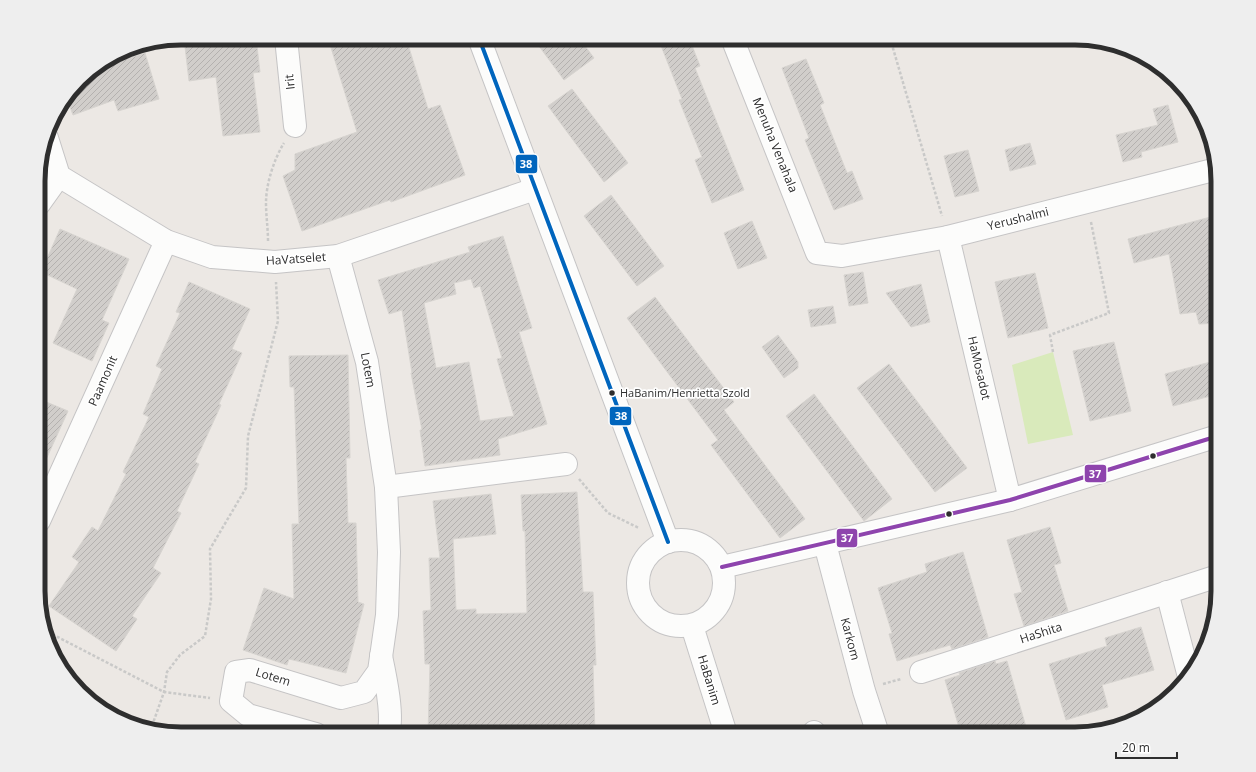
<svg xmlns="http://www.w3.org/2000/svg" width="1256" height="772" viewBox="0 0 1256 772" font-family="'Open Sans',sans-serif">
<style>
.pitch{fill:#d9eabb}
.building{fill:url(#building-hatch);stroke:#d7d4d0;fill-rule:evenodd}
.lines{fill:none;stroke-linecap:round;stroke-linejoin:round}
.minor-casing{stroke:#c5c4c5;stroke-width:24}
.path{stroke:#c9c9c8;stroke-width:2.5;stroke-dasharray:3 2;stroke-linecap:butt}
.minor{stroke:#fcfcfb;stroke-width:22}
.bus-1-casing{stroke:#fff;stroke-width:7}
.bus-2-casing{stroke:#fff;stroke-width:7}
.bus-1{stroke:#8e44ad;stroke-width:4}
.bus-2{stroke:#0065bd;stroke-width:4}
.bus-dot{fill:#2e2e2e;stroke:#fff;stroke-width:1.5}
.labels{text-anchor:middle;stroke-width:3.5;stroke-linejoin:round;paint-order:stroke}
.bus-label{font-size:11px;fill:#2e2e2e;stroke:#fff;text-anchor:start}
.street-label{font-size:12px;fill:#2e2e2e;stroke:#fff}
.rim{fill:none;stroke:#2e2e2e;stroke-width:5}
.line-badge{stroke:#fff;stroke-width:1.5}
.badge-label{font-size:11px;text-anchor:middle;font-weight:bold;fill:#fff}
</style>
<defs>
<pattern id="building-hatch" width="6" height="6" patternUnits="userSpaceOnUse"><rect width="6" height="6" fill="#d1cecb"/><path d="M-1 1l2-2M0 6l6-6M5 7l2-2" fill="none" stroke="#b4b1af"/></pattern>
</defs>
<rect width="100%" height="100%" fill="#ece8e4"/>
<path class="pitch" d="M1053,352L1073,435L1028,444L1012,365Z"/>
<g class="building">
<path d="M184,38H256L260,72L253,73L260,132L223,136L216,77L189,81Z"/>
<path d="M328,38H406L428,109L440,105L465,175L391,202L390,200L302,231L283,176L295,170V154L357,132Z"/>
<path d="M533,38H579L594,58L564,80Z"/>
<path d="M658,38H689L700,66L695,68L744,190L712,203L695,160L702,157L679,100L682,99Z"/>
<path d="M145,53L159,99L118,111L114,100L73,115L67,99L87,74L95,69Z"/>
<path d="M806,59L824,103L820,105L847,173L852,171L863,199L834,210L805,140L809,138L782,68Z"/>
<path d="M572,89L628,163L604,182L548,106Z"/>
<path d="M1168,105L1178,142L1141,152L1142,157L1123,162L1116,135L1158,125L1153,109Z"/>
<path d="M1030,143L1036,164L1010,171L1005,150Z"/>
<path d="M968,150L979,191L955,197L944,156Z"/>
<path d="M611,195L664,266L637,286L584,216Z"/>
<path d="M1218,215V323L1199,324L1196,312L1180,314L1169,254L1134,263L1128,239Z"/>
<path d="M752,221L767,258L738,269L724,233Z"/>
<path d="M60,229L129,259L102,320L109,323L92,361L53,343L77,289L41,272Z"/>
<path d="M503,236L532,328L519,332L547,424L498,439L500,455L425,466L420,430H422L411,373H412L402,310L389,314L378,280L470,252L468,247ZM471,279L474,288L480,286L502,358L497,359L514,416L480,421L469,362L436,368L424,303L456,294L454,283Z"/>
<path d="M863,272L868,303L849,306L844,275Z"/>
<path d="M1035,273L1048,328L1008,338L995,282Z"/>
<path d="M189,282L250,309L232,349L242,353L219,404L221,405L195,462L199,464L177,511L181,513L153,568L161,573L132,616L137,619L116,651L49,606L79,562L72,557L92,527L98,531L126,474L123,472L149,417L143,414L162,369L156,366L180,313L176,312Z"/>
<path d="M921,284L930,322L911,327L886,293Z"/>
<path d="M655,297L734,402L724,410L805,519L780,538L711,445L718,440L627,318Z"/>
<path d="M833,306L836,323L811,327L808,310Z"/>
<path d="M778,335L798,362V368L784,378L762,347Z"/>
<path d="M1114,342L1131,411L1090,421L1073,351Z"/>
<path d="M348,355L350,458H346L348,523H356L358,602L364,604L346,673L289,659L287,665L243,650L264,588L294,599L292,524H299L294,387H290L289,356Z"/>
<path d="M1218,360V394L1173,406L1165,374Z"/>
<path d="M889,364L967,468L935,492L857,388Z"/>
<path d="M814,394L892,499L864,521L786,416Z"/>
<path d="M39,399L68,411L39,475Z"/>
<path d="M577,492L583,592H593L596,665H593L595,734H428L430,664H425L423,611L431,610L429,558H440L433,501L491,494L496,534L453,539L456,610L476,609V614L527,613L525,531H523L521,495Z"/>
<path d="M1050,527L1061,563L1054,565L1068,611L1024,626L1014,594L1022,592L1007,540Z"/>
<path d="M963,552L988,637L952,649L950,645L897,661L889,634L892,633L878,588L927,572L925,564Z"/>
<path d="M1141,627L1154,670L1102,685L1108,707L1066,720L1049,664L1107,646L1105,638Z"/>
<path d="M995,661L996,664L1007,661L1028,734H961L945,680L960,675L959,673Z"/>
</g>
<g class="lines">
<defs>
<g id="minor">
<path d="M286,38L295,126"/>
<path d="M479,38L668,542"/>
<path d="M732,38L817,253L842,256L948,237L1217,169"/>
<path d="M47,138L59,176L166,241L212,257L275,262L338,256L535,189"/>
<path d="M39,204L59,176"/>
<path d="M948,237L1010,500"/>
<path d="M386,487L566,464"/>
<path d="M39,521L166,241"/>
<circle cx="681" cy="583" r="43"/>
<path d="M825,544L864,691L878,734"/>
<path d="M722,567L1010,500L1218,436"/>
<path d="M1167,592L1188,673"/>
<path d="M692,626L726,734"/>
<path d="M381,656C385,675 394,716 388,734"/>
<path d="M921,672L1218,576"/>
<path d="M814,732V734"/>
<path d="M316,734L248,715L231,701L236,672L250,670L341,698L364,692L379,671L387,615L389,552L386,487L367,362L338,256"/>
</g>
</defs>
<use href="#minor" class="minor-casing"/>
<g class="path">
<path d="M890,38L942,216"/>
<path d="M268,241C268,228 266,216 266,203C266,184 274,159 284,143"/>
<path d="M1053,352L1050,335L1109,313L1091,222"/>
<path d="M579,479L608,513L639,528"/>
<path d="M48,632L164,692L210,698"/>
<path d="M883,684L901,679"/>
<path d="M152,726L164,692L167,672L180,655L205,636L211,599L210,549L246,488L248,436L278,321L276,282"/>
</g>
<use href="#minor" class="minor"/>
<defs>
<path id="bus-1" d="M722,567L1010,500L1218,436"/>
<path id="bus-2" d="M479,38L668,542"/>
</defs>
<use href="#bus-1" class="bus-1-casing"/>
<use href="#bus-2" class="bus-2-casing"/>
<use href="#bus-1" class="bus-1"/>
<use href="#bus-2" class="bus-2"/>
</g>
<g class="bus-dot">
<circle cx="612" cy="393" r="3.5"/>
<circle cx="1153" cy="456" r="3.5"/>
<circle cx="949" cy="514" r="3.5"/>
</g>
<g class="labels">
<g class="bus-label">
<text x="620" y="397">HaBanim/Henrietta Szold</text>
</g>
<g class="street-label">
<text transform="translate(290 82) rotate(-96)" y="4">Irit</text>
<text transform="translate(775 145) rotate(68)" y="4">Menuha Venahala</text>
<text transform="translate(1018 219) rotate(-14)" y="4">Yerushalmi</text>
<text transform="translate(296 259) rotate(-4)" y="4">HaVatselet</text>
<text transform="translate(979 368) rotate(77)" y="4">HaMosadot</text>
<text transform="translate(368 370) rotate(79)" y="4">Lotem</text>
<text transform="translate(103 381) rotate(-66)" y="4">Paamonit</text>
<text transform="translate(1041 633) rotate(-18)" y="4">HaShita</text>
<text transform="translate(850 639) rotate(75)" y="4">Karkom</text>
<text transform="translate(273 677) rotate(17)" y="4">Lotem</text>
<text transform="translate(709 680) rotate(73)" y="4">HaBanim</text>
</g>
</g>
<path d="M0 0H1256V772H0ZM181 45H1075A136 136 0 0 1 1211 181V591A136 136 0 0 1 1075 727H181A136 136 0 0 1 45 591V181A136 136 0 0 1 181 45Z" fill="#eee" fill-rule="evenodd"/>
<path class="rim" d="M181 45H1075A136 136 0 0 1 1211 181V591A136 136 0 0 1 1075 727H181A136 136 0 0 1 45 591V181A136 136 0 0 1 181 45Z"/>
<g class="line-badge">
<rect x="515" y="154" width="23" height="20" rx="4" fill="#0065bd"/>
<rect x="609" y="406" width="23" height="20" rx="4" fill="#0065bd"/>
<rect x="1084" y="464" width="23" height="19" rx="4" fill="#8e44ad"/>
<rect x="836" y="528" width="22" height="20" rx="4" fill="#8e44ad"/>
</g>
<g class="badge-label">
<text x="526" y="168">38</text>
<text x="621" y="420">38</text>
<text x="1095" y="478">37</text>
<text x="847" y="542">37</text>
</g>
<path d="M1116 752v6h61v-6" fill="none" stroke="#2e2e2e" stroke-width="2"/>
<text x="1122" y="752" font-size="12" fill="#2e2e2e" stroke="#ffffff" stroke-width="3" paint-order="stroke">20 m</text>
</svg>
